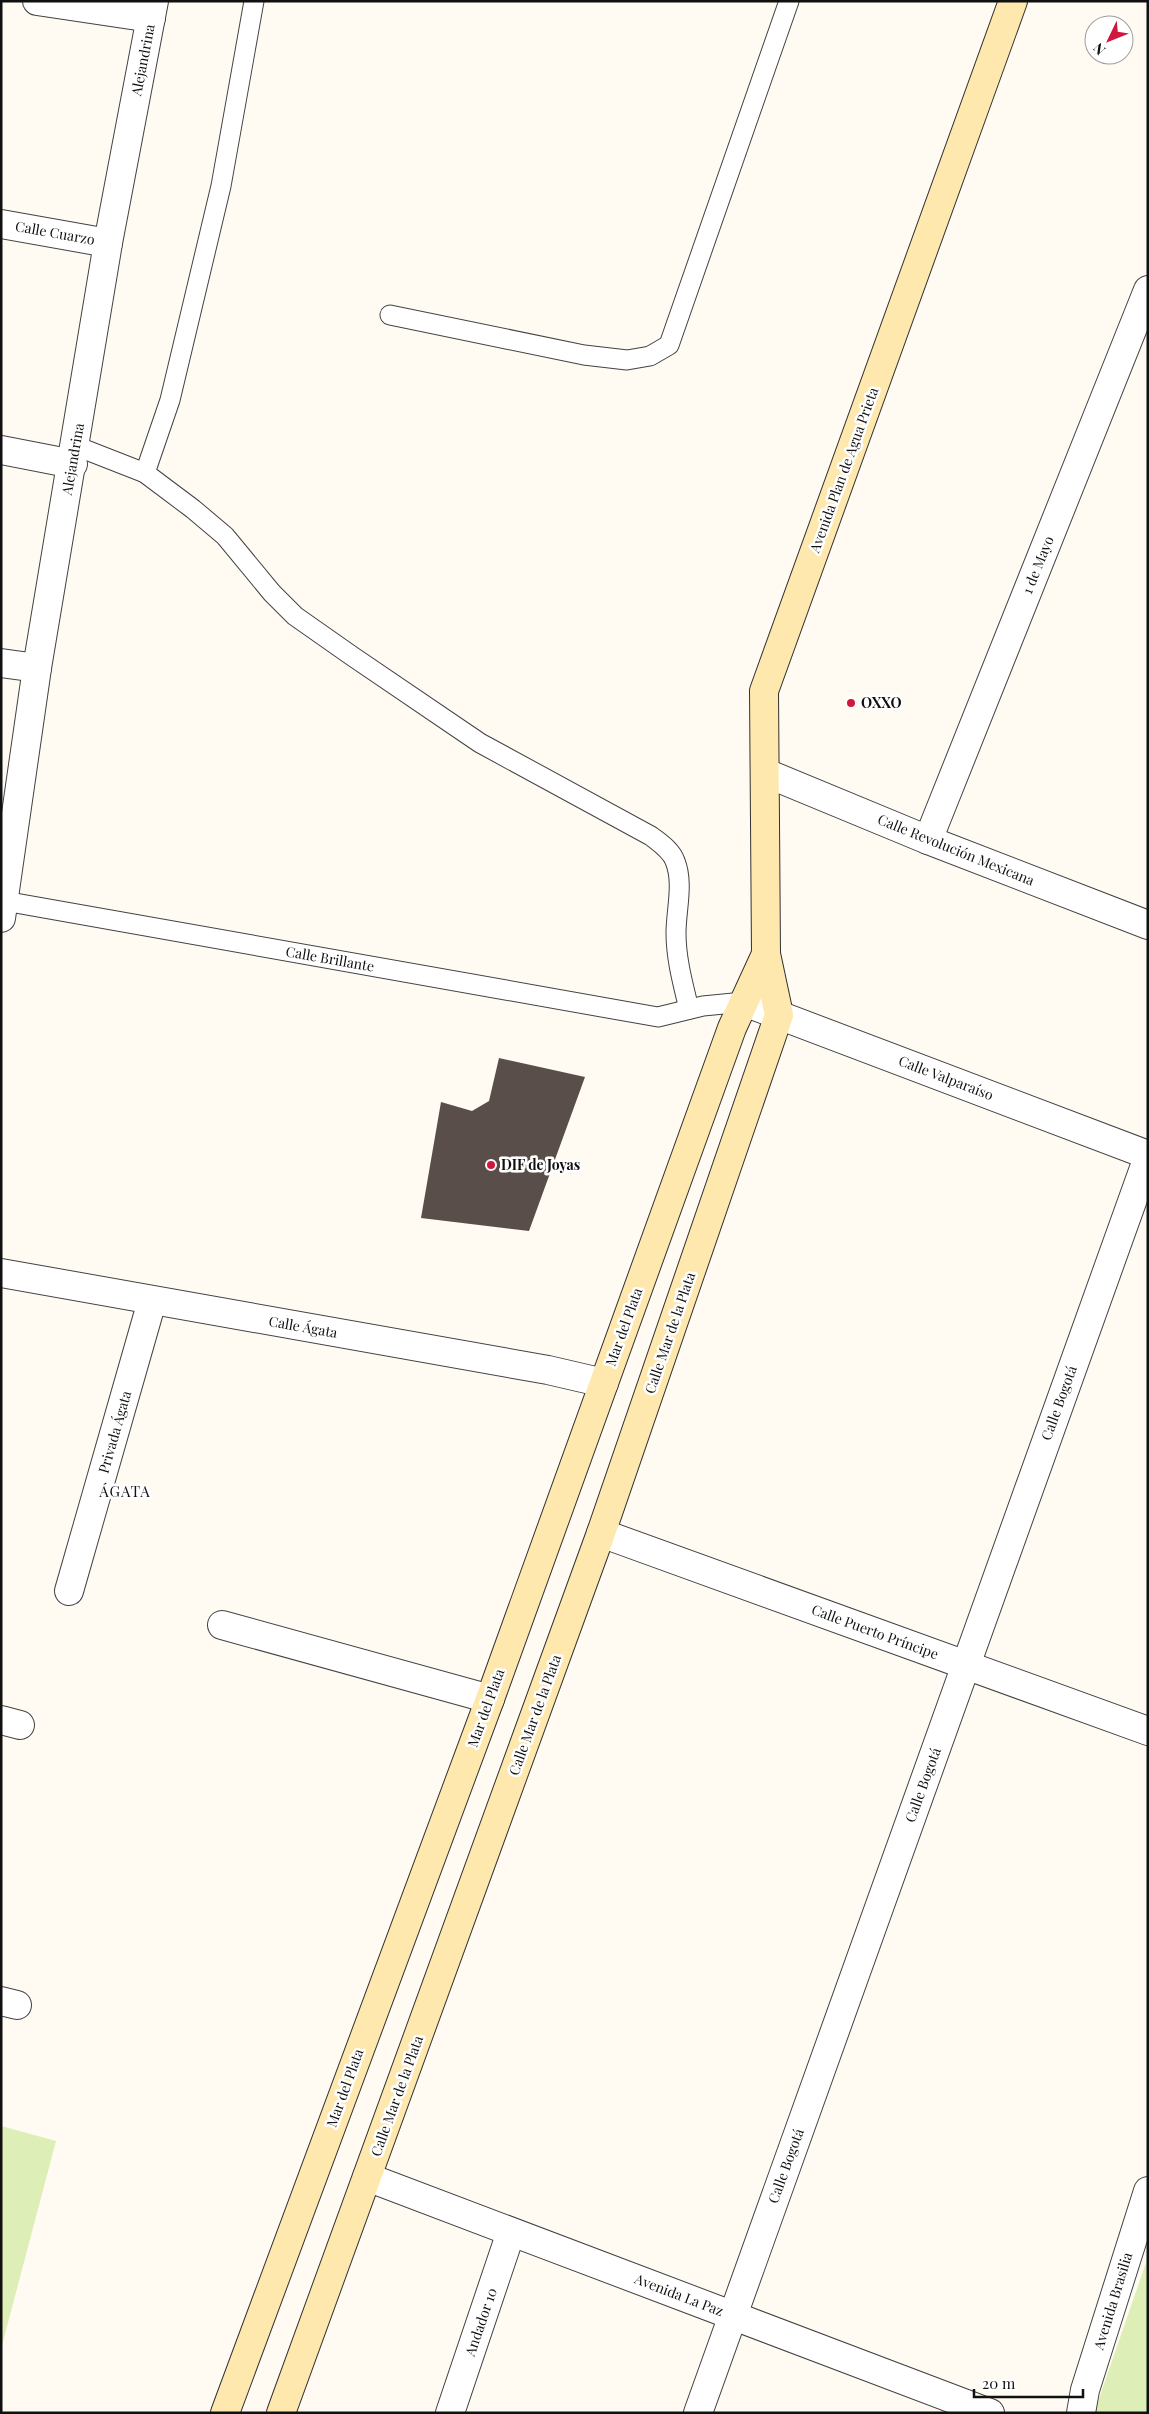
<svg xmlns="http://www.w3.org/2000/svg" width="1149" height="2414" viewBox="0 0 1149 2414" font-family="'Playfair Display',serif">
<style>
.green{fill:#ddefb6}
.building{fill:#5a4e4b}
.lines{fill:none;stroke-linecap:round;stroke-linejoin:round}
.service-casing{stroke:#434343;stroke-width:21}
.minor-casing{stroke:#434343;stroke-width:30}
.tertiary-casing{stroke:#434343;stroke-width:30}
.secondary-casing{stroke:#323232;stroke-width:30}
.service{stroke:#fff;stroke-width:19}
.minor{stroke:#fff;stroke-width:28}
.tertiary{stroke:#fff;stroke-width:28}
.secondary{stroke:#ffe8ad;stroke-width:28}
.poi-dot{fill:#d1173f;stroke:#fff;stroke-width:2}
.labels{text-anchor:middle;stroke-width:5;stroke-linejoin:round;paint-order:stroke}
.street-label{font-size:14px;fill:#101010;stroke:#fff}
.poi-label{font-size:14px;font-weight:bold;fill:#101010;stroke:#fff;text-anchor:start}
.neighbourhood-label{font-size:15px;letter-spacing:1px;fill:#101010;stroke:#fff}
</style>
<rect width="100%" height="100%" fill="#fffaf2"/>
<g class="green">
<path d="M1,2126L56,2141L1,2349Z"/>
<path d="M1148,2257V2413H1094Z"/>
</g>
<path class="building" d="M499,1058L585,1077L529,1231L421,1218L441,1102L472,1111L489,1101Z"/>
<g class="lines">
<defs>
<g id="service">
<path d="M390,315L584,355L627,360L650,356L669,345L789,1"/>
<path d="M76,446L145,473L193,509L225,536L272,593L295,616L352,656L480,743L651,836C660,843 671,850 675,861C684,883 676,910 676,933C676,959 683,984 689,1009"/>
<path d="M145,473L170,400L221,186L254,1"/>
<path d="M4,901L658,1017L703,1006L744,1002"/>
</g>
<g id="minor">
<path d="M37,1L151,18"/>
<path d="M1,224L108,243"/>
<path d="M1,450L73,464"/>
<path d="M1,663L37,668"/>
<path d="M766,773L928,840L1148,925"/>
<path d="M928,840L1148,290"/>
<path d="M1,918L37,668L108,243L154,1"/>
<path d="M1,1273L548,1370L604,1383"/>
<path d="M601,1533L1148,1731"/>
<path d="M69,1591L152,1301"/>
<path d="M222,1625L490,1699"/>
<path d="M1,1720L20,1725"/>
<path d="M1,2001L17,2005"/>
<path d="M367,2177L990,2413"/>
<path d="M450,2413L511,2232"/>
<path d="M698,2413L1148,1157"/>
<path d="M1081,2413L1085,2390L1148,2191"/>
</g>
<path id="tertiary" d="M744,1002L1148,1155"/>
<g id="secondary">
<path d="M225,2413L490,1699L732,1028L766,954"/>
<path d="M281,2413L601,1533L779,1015L766,954L764,691L1013,1"/>
</g>
</defs>
<use href="#service" class="service-casing"/>
<use href="#minor" class="minor-casing"/>
<use href="#tertiary" class="tertiary-casing"/>
<use href="#secondary" class="secondary-casing"/>
<use href="#service" class="service"/>
<use href="#minor" class="minor"/>
<use href="#tertiary" class="tertiary"/>
<use href="#secondary" class="secondary"/>
</g>
<g class="poi-dot">
<circle cx="851" cy="703" r="5"/>
<circle cx="491" cy="1165" r="5"/>
</g>
<g class="labels">
<g class="street-label">
<text transform="translate(143 60) rotate(-79)" y="5">Alejandrina</text>
<text transform="translate(55 233) rotate(10)" y="5">Calle Cuarzo</text>
<text transform="translate(73 459) rotate(-80)" y="5">Alejandrina</text>
<text transform="translate(844 470) rotate(-70)" y="5">Avenida Plan de Agua Prieta</text>
<text transform="translate(1038 565) rotate(-68)" y="5">1 de Mayo</text>
<text transform="translate(956 850) rotate(22)" y="5">Calle Revolución Mexicana</text>
<text transform="translate(330 959) rotate(10)" y="5">Calle Brillante</text>
<text transform="translate(946 1078) rotate(21)" y="5">Calle Valparaíso</text>
<text transform="translate(303 1327) rotate(10)" y="5">Calle Ágata</text>
<text transform="translate(624 1327) rotate(-70)" y="5">Mar del Plata</text>
<text transform="translate(670 1333) rotate(-71)" y="5">Calle Mar de la Plata</text>
<text transform="translate(1059 1403) rotate(-70)" y="5">Calle Bogotá</text>
<text transform="translate(115 1432) rotate(-74)" y="5">Privada Ágata</text>
<text transform="translate(875 1632) rotate(20)" y="5">Calle Puerto Príncipe</text>
<text transform="translate(486 1708) rotate(-70)" y="5">Mar del Plata</text>
<text transform="translate(535 1715) rotate(-70)" y="5">Calle Mar de la Plata</text>
<text transform="translate(923 1785) rotate(-70)" y="5">Calle Bogotá</text>
<text transform="translate(345 2088) rotate(-70)" y="5">Mar del Plata</text>
<text transform="translate(397 2096) rotate(-70)" y="5">Calle Mar de la Plata</text>
<text transform="translate(786 2166) rotate(-70)" y="5">Calle Bogotá</text>
<text transform="translate(679 2295) rotate(21)" y="5">Avenida La Paz</text>
<text transform="translate(1113 2301) rotate(-73)" y="5">Avenida Brasilia</text>
<text transform="translate(481 2322) rotate(-71)" y="5">Andador 10</text>
</g>
<g class="poi-label">
<text x="861" y="708">OXXO</text>
<text x="501" y="1170">DIF de Joyas</text>
</g>
<g class="neighbourhood-label">
<text x="125" y="1497">ÁGATA</text>
</g>
</g>
<rect width="1149" height="2414" fill="none" stroke="#101010" stroke-width="5"/>
<g transform="translate(1109 40) rotate(227)"><circle r="24" fill="#ffffff" stroke="#9f9f9f"/>
<path d="M0-4L9 19L0 12L-9 19Z" fill="#d1173f"/>
<text y="-8" font-size="14" font-weight="bold" text-anchor="middle" fill="#101010">N</text>
</g>
<path d="M974 2389v8h109v-8" fill="none" stroke="#101010" stroke-width="2.5"/>
<text x="982" y="2389" font-size="15" fill="#101010" stroke="#ffffff" stroke-width="4" paint-order="stroke">20 m</text>
</svg>
